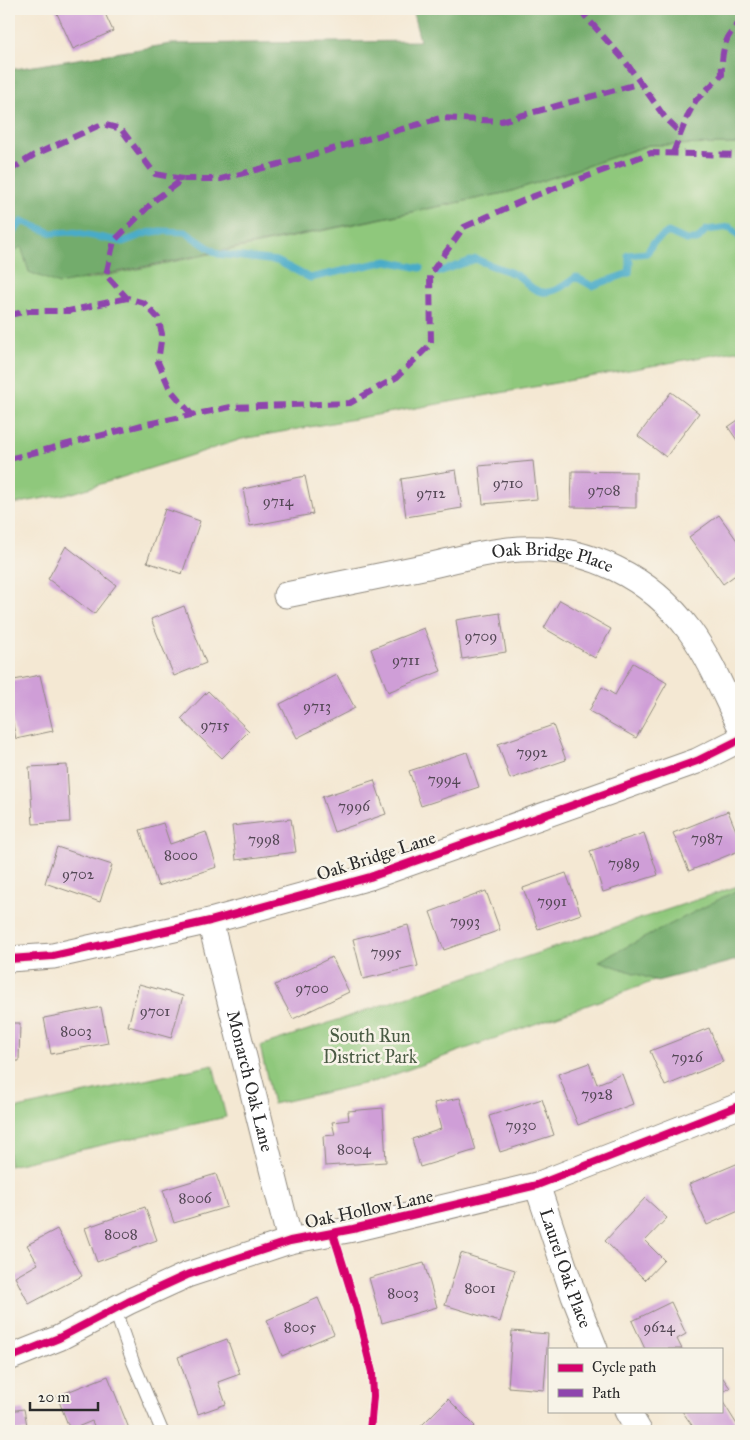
<svg xmlns="http://www.w3.org/2000/svg" width="750" height="1440" viewBox="0 0 750 1440" font-family="'IM FELL Great Primer',serif">
<style>
.green{fill:#8fc87c;stroke:#5d7a54}
.forest{fill:#73ac6c;stroke:#4f6c4c}
.lines{fill:none;stroke-linecap:round;stroke-linejoin:round}
.stream{stroke:#49abc8;stroke-width:7}
.building{fill:#cf9ed7}
.lane-casing{stroke:#908a7f;stroke-width:14}
.street-casing{stroke:#908a7f;stroke-width:27}
.lane{stroke:#fff;stroke-width:12}
.street{stroke:#fff;stroke-width:25}
.quiet{stroke:#8e44ad;stroke-width:6;stroke-dasharray:12 6;stroke-linecap:butt}
.cycleway-casing{stroke:#f7f3e8;stroke-width:11}
.cycleway{stroke:#d6006c;stroke-width:8}
.labels{text-anchor:middle;stroke-width:5;stroke-linejoin:round;paint-order:stroke}
.number-label{font-size:15px;fill:#544856}
.street-label{font-size:18px;fill:#2b2b2b;stroke:#f7f3e8}
.park-label{font-size:18px;fill:#495a43;stroke:#f7f3e8}
</style>
<rect width="100%" height="100%" fill="#f7f3e8"/>
<filter id="ink" filterUnits="userSpaceOnUse"><feTurbulence type="fractalNoise" baseFrequency=".02" numOctaves="2"/><feDisplacementMap in="SourceGraphic" scale="10" xChannelSelector="R" yChannelSelector="G"/><feConvolveMatrix kernelMatrix="1 2 1 2 8 2 1 2 1" color-interpolation-filters="sRGB"/></filter>
<filter id="wash" filterUnits="userSpaceOnUse"><feTurbulence type="fractalNoise" baseFrequency=".0096" numOctaves="4" result="noise"/><feDisplacementMap in="SourceGraphic" scale="20" xChannelSelector="R" yChannelSelector="G"/><feGaussianBlur stdDeviation="1.12" result="paint"/><feColorMatrix in="noise" values="0 0 0 0 0 0 0 0 0 0 0 0 0 0 0 0 0 1.4 0 .05"/><feComposite in="paint" operator="in"/></filter>
<g filter="url(#wash)">
<rect width="100%" height="100%" fill="#f4e8d3"/>
<g class="green">
<path d="M741,144V350L242,439L76,492L9,505V257L21,246L85,280L509,192L649,145Z"/>
<path d="M741,885V950L376,1081L273,1104L260,1046Z"/>
<path d="M213,1065L226,1117L9,1166V1110Z"/>
</g>
<g class="forest">
<path d="M412,9H741V144L649,145L509,192L59,284L29,272L21,246L9,257V70L171,44L420,41Z"/>
<path d="M741,888V959L657,981L599,961Z"/>
</g>
<g class="lines">
<g class="stream">
<path d="M9,256L11,254V236L22,221L52,233L73,232L123,242L147,233L160,231L185,232L218,254L277,261L310,278L387,261L420,268"/>
<path d="M439,272L476,259C488,265 500,268 512,273C521,276 526,284 534,289C549,298 564,286 576,277L592,286L629,273L630,263L628,255L647,253L653,243L668,232L686,240H697L706,230L730,227L741,239"/>
</g>
</g>
<g id="blocks">
<g class="building">
<path d="M55,9H103L113,31L73,49Z"/>
<path d="M671,392L699,413L666,457L638,436Z"/>
<path d="M741,418V446L728,427Z"/>
<path d="M533,461L537,499L483,504L479,466Z"/>
<path d="M456,470L462,508L406,517L401,479Z"/>
<path d="M572,471L636,472V508L571,507Z"/>
<path d="M305,476L313,514L250,526L243,489Z"/>
<path d="M165,509L200,521L182,574L147,562Z"/>
<path d="M719,515L741,546V571L723,584L689,537Z"/>
<path d="M66,546L116,585L94,614L48,579Z"/>
<path d="M560,600L611,629L595,658L544,628Z"/>
<path d="M184,606L206,663L174,676L151,619Z"/>
<path d="M500,613L506,652L462,659L456,620Z"/>
<path d="M424,628L441,671L388,692L371,649Z"/>
<path d="M633,663L667,683L636,738L589,711L602,687L615,695Z"/>
<path d="M40,675L53,731L16,739L9,705V681Z"/>
<path d="M337,675L355,708L297,738L280,704Z"/>
<path d="M208,691L249,731L222,758L181,719Z"/>
<path d="M553,725L566,760L510,779L498,744Z"/>
<path d="M467,752L479,787L421,806L409,771Z"/>
<path d="M67,765L70,822L33,824L29,767Z"/>
<path d="M374,780L386,814L334,832L322,797Z"/>
<path d="M728,811L741,843V850L689,871L673,833Z"/>
<path d="M291,819L296,852L236,860L232,826Z"/>
<path d="M163,823L170,844L206,832L217,867L158,886L140,830Z"/>
<path d="M644,833L658,875L603,892L590,851Z"/>
<path d="M57,847L112,865L100,902L45,883Z"/>
<path d="M566,873L581,914L538,929L523,888Z"/>
<path d="M486,891L500,930L444,950L430,912Z"/>
<path d="M408,925L418,966L363,979L353,939Z"/>
<path d="M332,957L349,992L293,1019L275,985Z"/>
<path d="M139,984L183,996L171,1038L128,1026Z"/>
<path d="M101,1007L108,1043L51,1054L44,1018Z"/>
<path d="M9,1023H20L19,1061H9Z"/>
<path d="M709,1028L723,1062L665,1086L650,1051Z"/>
<path d="M589,1063L597,1084L622,1074L633,1104L578,1125L558,1074Z"/>
<path d="M460,1098L476,1150L420,1167L412,1139L441,1129L434,1103Z"/>
<path d="M542,1099L554,1135L500,1152L489,1116Z"/>
<path d="M383,1108L386,1162L325,1166L323,1136L335,1135L332,1122L349,1120L348,1111Z"/>
<path d="M741,1162V1210L707,1225L689,1184Z"/>
<path d="M216,1174L227,1207L174,1223L163,1190Z"/>
<path d="M645,1198L667,1218L645,1241L664,1260L645,1280L605,1241Z"/>
<path d="M145,1207L157,1240L97,1262L85,1228Z"/>
<path d="M57,1229L82,1276L29,1304L15,1277L38,1264L27,1245Z"/>
<path d="M461,1253L515,1270L500,1322L445,1305Z"/>
<path d="M424,1263L437,1307L382,1323L369,1278Z"/>
<path d="M318,1298L334,1334L282,1356L267,1320Z"/>
<path d="M671,1302L686,1334L677,1339L682,1349H645L632,1321Z"/>
<path d="M512,1331L548,1334L544,1390L508,1387Z"/>
<path d="M227,1339L240,1374L218,1382L226,1404L198,1414L178,1357Z"/>
<path d="M108,1376L130,1431H96L92,1421L70,1430L57,1396Z"/>
<path d="M723,1378L730,1388L721,1393V1380Z"/>
<path d="M448,1399L475,1426L470,1431H416Z"/>
<path d="M721,1399L741,1431H696L682,1411H721Z"/>
<path d="M24,1409L28,1431H9V1411Z"/>
</g>
</g>
</g>
<g filter="url(#ink)">
<use href="#blocks" fill-opacity="0" stroke="#908a7f" stroke-width="1"/>
<g class="lines">
<defs>
<path id="lane" d="M115,1310L133,1362L162,1431"/>
<g id="street">
<path id="s1" d="M286,595C332,586 378,576 423,567C455,560 488,551 520,549C588,546 650,577 690,631C711,660 725,696 741,728"/>
<path id="s2" d="M210,921L290,1241"/>
<path d="M9,959L53,956L210,921L370,877L697,761L741,739"/>
<path id="s3" d="M537,1185L574,1296L595,1349"/>
<path d="M9,1358L59,1338L128,1302L187,1275L290,1241L353,1229L537,1185L741,1105"/>
<path d="M627,1411L639,1431"/>
</g>
</defs>
<use href="#lane" class="lane-casing"/>
<use href="#street" class="street-casing"/>
<use href="#lane" class="lane"/>
<use href="#street" class="street"/>
<g class="quiet">
<path d="M579,9L625,61L666,119L681,134"/>
<path d="M673,153L688,115L696,100L722,75C721,54 724,35 741,22"/>
<path d="M9,171L34,155L102,124L121,129L155,174L183,179"/>
<path d="M9,315L29,311H69L127,298"/>
<path d="M192,415L170,389L158,362L162,334L158,318L144,303L127,298L106,275L114,241L156,199L183,179H221L291,161L440,118L501,121L641,83"/>
<path d="M9,459L142,425L231,407L350,403L397,377L431,344L430,274L464,227L531,197L651,153L741,155"/>
</g>
<defs>
<g id="cycleway">
<path d="M9,959L53,956L210,921L370,877L697,761L741,739"/>
<path d="M333,1233L356,1307L372,1372L373,1396L370,1431"/>
<path d="M9,1358L59,1338L128,1302L187,1275L290,1241L353,1229L537,1185L741,1105"/>
</g>
</defs>
<use href="#cycleway" class="cycleway-casing"/>
<use href="#cycleway" class="cycleway"/>
</g>
</g>
<g class="labels">
<g class="number-label">
<text x="508" y="488">9710</text>
<text x="604" y="495">9708</text>
<text x="431" y="498">9712</text>
<text x="278" y="506">9714</text>
<text x="481" y="641">9709</text>
<text x="406" y="665">9711</text>
<text x="317" y="711">9713</text>
<text x="215" y="730">9715</text>
<text x="532" y="757">7992</text>
<text x="444" y="784">7994</text>
<text x="354" y="811">7996</text>
<text x="707" y="843">7987</text>
<text x="264" y="844">7998</text>
<text x="181" y="860">8000</text>
<text x="624" y="868">7989</text>
<text x="78" y="879">9702</text>
<text x="552" y="906">7991</text>
<text x="465" y="926">7993</text>
<text x="386" y="957">7995</text>
<text x="312" y="993">9700</text>
<text x="155" y="1016">9701</text>
<text x="76" y="1036">8003</text>
<text x="687" y="1062">7926</text>
<text x="597" y="1099">7928</text>
<text x="521" y="1130">7930</text>
<text x="354" y="1154">8004</text>
<text x="195" y="1203">8006</text>
<text x="121" y="1239">8008</text>
<text x="480" y="1293">8001</text>
<text x="403" y="1298">8003</text>
<text x="300" y="1332">8005</text>
<text x="659" y="1332">9624</text>
</g>
<g class="street-label">
<text dy="6" stroke="none"><textPath href="#s1" startOffset="272">Oak Bridge Place</textPath></text>
<text transform="translate(376 856) rotate(-18)" y="6">Oak Bridge Lane</text>
<text dy="6" stroke="none"><textPath href="#s2" startOffset="165">Monarch Oak Lane</textPath></text>
<text transform="translate(369 1209) rotate(-12)" y="6">Oak Hollow Lane</text>
<text dy="6" stroke="none"><textPath href="#s3" startOffset="88">Laurel Oak Place</textPath></text>
</g>
<g class="park-label">
<text x="370" y="1042">South Run<tspan x="370" dy="21">District Park</tspan></text>
</g>
</g>
<rect width="750" height="1440" fill="none" stroke="#f7f3e8" stroke-width="30"/>
<rect x="548" y="1348" width="175" height="65" fill="#f7f3e8" stroke="#a5a39c"/>
<rect x="558" y="1364" width="25" height="8" fill="#d6006c" stroke="#a5a39c"/>
<text x="592" y="1372" font-size="15" fill="#2b2b2b">Cycle path</text>
<rect x="558" y="1389" width="25" height="8" fill="#8e44ad" stroke="#a5a39c"/>
<text x="592" y="1398" font-size="15" fill="#2b2b2b">Path</text>
<path d="M30 1402v8h68v-8" fill="none" stroke="#2b2b2b" stroke-width="2.5"/>
<text x="38" y="1402" font-size="15" fill="#2b2b2b" stroke="#f7f3e8" stroke-width="4" paint-order="stroke">20 m</text>
</svg>
